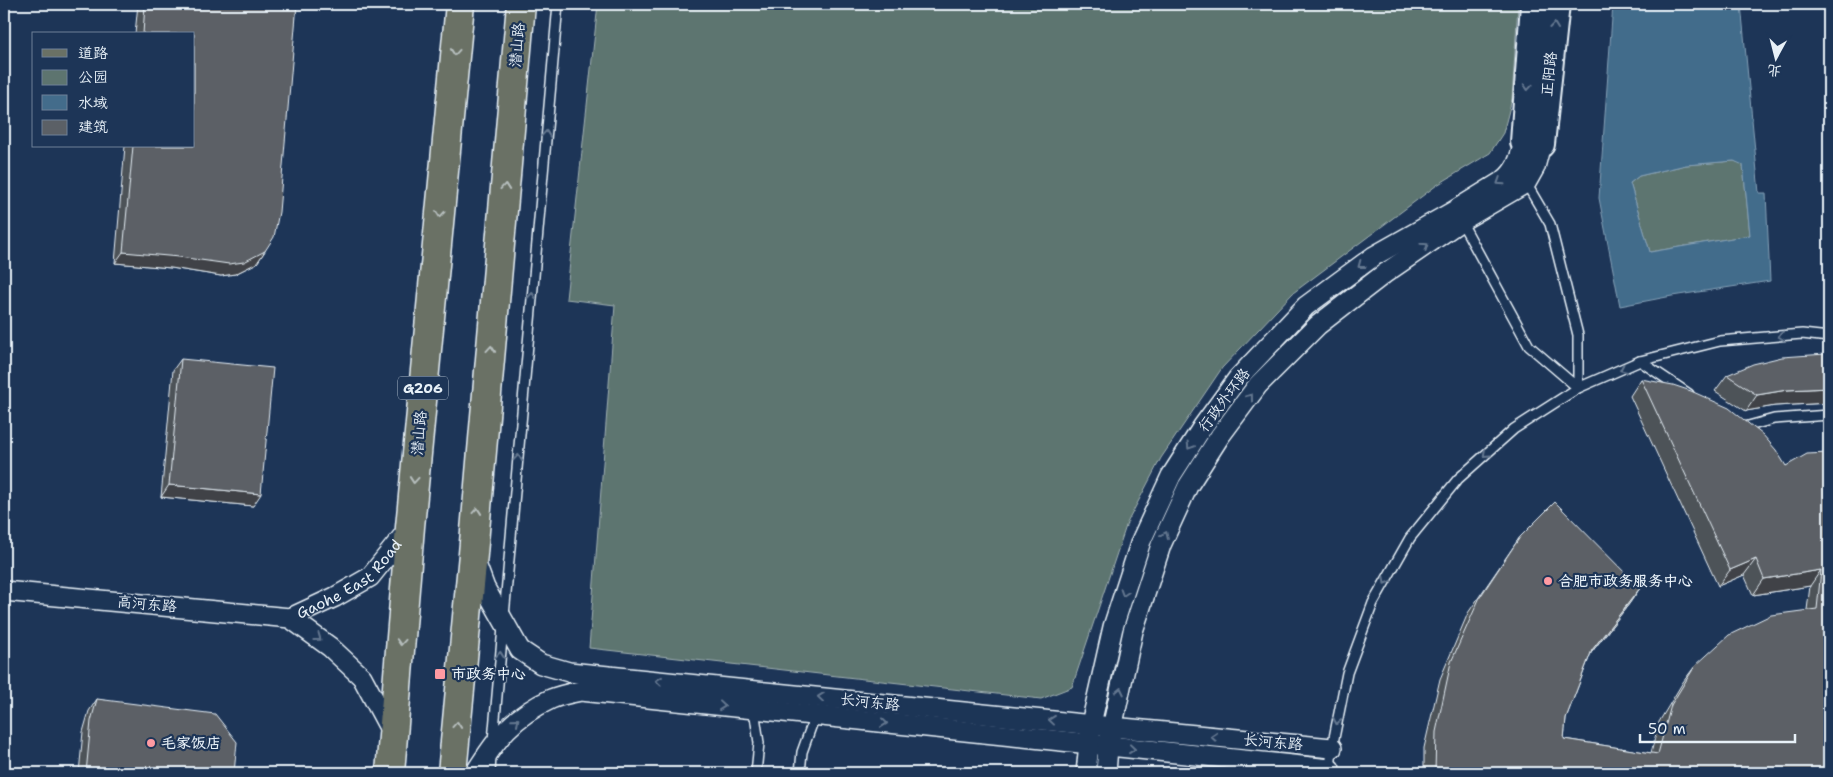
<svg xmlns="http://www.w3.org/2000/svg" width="1833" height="777" viewBox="0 0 1833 777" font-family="'Shantell Sans','LXGW WenKai TC',sans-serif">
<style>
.green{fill:#5d746f;stroke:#a2b2b4}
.water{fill:#436c8b;stroke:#85a1b7;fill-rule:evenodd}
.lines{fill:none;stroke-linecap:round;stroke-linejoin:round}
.lane-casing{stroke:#e8f1f8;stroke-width:12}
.street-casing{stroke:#e8f1f8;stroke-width:22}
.secondary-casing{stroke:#e8f1f8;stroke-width:30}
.primary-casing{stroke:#e8f1f8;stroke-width:31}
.lane{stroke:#1d3557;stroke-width:9}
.street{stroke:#1d3557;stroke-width:19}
.secondary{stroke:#1d3557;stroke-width:26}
.primary{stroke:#6a7165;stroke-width:28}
.wall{fill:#4e5358;stroke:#e8f1f8}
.shaded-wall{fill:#404347;stroke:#e8f1f8}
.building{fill:#5b6066;stroke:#e8f1f8}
.oneway{stroke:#64778f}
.oneway2{stroke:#b6bebd}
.poi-dot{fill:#ff9aa2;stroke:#1d3557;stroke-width:2}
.labels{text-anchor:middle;stroke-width:4.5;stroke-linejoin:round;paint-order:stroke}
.shield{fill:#1d3557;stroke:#abb9c8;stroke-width:1}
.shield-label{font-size:14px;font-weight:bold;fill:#e8f1f8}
.street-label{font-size:15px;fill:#e8f1f8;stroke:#1d3557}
.poi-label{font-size:15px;font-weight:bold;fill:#e8f1f8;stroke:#1d3557;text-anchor:start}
</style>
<rect width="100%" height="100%" fill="#1d3557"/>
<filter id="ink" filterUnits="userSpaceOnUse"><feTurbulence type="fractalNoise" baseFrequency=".02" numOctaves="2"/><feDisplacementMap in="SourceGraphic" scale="10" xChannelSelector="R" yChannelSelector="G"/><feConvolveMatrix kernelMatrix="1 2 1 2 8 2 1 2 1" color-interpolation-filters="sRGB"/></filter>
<g filter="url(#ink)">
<g class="green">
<path d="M598,4H1518L1512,99L1503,133L1490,153L1437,185L1293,293L1222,368L1161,458L1127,523L1072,687L1041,699L589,648L615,305L566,299Z"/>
<path d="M1734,161L1743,164L1750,235L1650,252L1630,183L1639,176L1686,165Z"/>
</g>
<path class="water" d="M1613,4H1741L1759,193H1766L1770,281L1672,296L1620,306L1599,198ZM1734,161L1743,165L1750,235L1650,252L1630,183L1639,176L1686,165Z"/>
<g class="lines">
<defs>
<g id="lane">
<path d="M1461,221L1529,346L1578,388V335L1550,224L1526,183"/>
<path d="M1640,361L1689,394"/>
<path d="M1741,428L1774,419L1829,415"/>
<path d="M754,709L759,743L756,773"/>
<path d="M493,741L558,4"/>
<path d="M1330,771L1332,748L1347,673L1373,603L1410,538L1458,479L1514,429L1578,388L1640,361L1720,341L1802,334L1829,337"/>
<path d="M490,773L491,756"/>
<path d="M800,773L802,752L815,716"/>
</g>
<g id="street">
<path d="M475,561L485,588L520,650L541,664L569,672L1112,727L1332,748"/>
<path d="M4,591L290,618"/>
<path id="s1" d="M393,735L362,677L330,647L290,618L335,597L370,577L410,527"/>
<path d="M475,773C497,738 512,717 551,699C560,695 571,693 581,691L1330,769"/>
<path d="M1086,773L1091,724L1113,627L1141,541L1171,476L1203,426L1238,378L1306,306L1374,256L1452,212L1504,180C1517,170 1520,157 1524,142"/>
<path d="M1106,773L1108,747L1133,631L1161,545L1188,486L1220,436L1258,385L1318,325L1384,274L1461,221L1526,183L1535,167L1541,144"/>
</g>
<g id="secondary">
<path d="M1524,142L1534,4"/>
<path d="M1541,144L1556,4"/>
</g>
<g id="primary">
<path d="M390,773L410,527L460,4"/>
<path d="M452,773L473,554L521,4"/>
</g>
</defs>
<use href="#lane" class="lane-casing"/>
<use href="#street" class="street-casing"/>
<use href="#secondary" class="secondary-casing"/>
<use href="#primary" class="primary-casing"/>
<use href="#lane" class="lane"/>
<use href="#street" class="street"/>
<use href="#secondary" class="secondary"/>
<use href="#primary" class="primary"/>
</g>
<g class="wall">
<path d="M138,4H297L265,251L257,263L235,274L221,276L171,268L115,263L125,146H194V34H135Z"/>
<path d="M1829,355V403L1775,406L1746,411L1715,391L1727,375Z"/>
<path d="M181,359L253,506L161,497L173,370Z"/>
<path d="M1641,379L1786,466L1829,453V773H1424V748L1440,679L1468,613L1520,537L1640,588L1629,604L1591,653L1566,718L1564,739L1651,753L1659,722L1683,682L1695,666L1807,610L1810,586L1753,595L1744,575L1718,586L1630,396Z"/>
<path d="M97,699L234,773H79L83,732L89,711Z"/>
</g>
<g class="shaded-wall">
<path d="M265,251L257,263L235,274L221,276L171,268L115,263L123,252Z"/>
<path d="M1829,388V403L1775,406L1746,411L1757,395L1787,390Z"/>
<path d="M169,485L261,494L253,506L161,497Z"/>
<path d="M1756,559L1744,575L1718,586L1730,570Z"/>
<path d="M1821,570L1810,586L1753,595L1764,579Z"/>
<path d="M1640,588L1629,604L1581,666L1592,650Z"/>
<path d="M1562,770L1594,773H1560Z"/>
</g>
<g class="building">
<path d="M145,4H297L279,212L274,237L265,251L244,262L229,264L179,257L123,252L133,146H194V34H143Z"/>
<path d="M1826,354L1829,355V388L1787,390L1757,395L1727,375L1753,364L1782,357Z"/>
<path d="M181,359L273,368L261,494L169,485Z"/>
<path d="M1641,379L1673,385L1691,391L1729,408L1763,435L1776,450L1786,466L1807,454L1829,453V773H1594L1562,770V773H1435L1436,732L1451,662L1480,597L1520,537L1555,502L1640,588L1592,650L1566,718L1564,739L1658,754L1671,705L1695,666L1729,635L1771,615L1817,609L1821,570L1764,579L1756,559L1730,570Z"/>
<path d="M97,699L215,714L237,742L234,773H86L91,721Z"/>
</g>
<defs><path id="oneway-chevron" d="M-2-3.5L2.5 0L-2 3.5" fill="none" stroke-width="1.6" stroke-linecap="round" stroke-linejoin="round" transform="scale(1.25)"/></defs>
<g class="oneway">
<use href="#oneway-chevron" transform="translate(1554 26) rotate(-84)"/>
<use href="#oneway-chevron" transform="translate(1528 87) rotate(94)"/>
<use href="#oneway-chevron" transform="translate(546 134) rotate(-85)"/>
<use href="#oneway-chevron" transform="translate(1500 182) rotate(147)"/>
<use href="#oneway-chevron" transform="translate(1425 246) rotate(-35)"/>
<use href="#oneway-chevron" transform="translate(1361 265) rotate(143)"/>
<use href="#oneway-chevron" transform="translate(532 296) rotate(-85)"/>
<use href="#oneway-chevron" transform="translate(1781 336) rotate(176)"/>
<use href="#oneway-chevron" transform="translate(1623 369) rotate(156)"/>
<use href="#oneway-chevron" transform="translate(1250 397) rotate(-53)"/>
<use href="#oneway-chevron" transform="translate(1190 446) rotate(122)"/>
<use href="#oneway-chevron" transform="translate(1486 454) rotate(138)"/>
<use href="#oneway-chevron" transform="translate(518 458) rotate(-85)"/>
<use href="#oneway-chevron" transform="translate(1165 535) rotate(-65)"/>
<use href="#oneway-chevron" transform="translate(1386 581) rotate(120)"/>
<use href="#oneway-chevron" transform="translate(1124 593) rotate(108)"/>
<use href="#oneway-chevron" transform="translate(318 638) rotate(36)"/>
<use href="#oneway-chevron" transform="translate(500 655) rotate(-85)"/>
<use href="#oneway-chevron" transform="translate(659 681) rotate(-174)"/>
<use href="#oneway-chevron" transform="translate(1120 691) rotate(-78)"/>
<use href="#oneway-chevron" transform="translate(821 697) rotate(-174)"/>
<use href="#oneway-chevron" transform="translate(722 706) rotate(6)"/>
<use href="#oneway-chevron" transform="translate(1052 720) rotate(-174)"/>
<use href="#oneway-chevron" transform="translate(516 721) rotate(-41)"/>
<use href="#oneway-chevron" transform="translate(1337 721) rotate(101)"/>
<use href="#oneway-chevron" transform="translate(884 723) rotate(6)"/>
<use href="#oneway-chevron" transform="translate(1214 737) rotate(-175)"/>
<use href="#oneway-chevron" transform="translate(1132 749) rotate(6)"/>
</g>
<g class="oneway2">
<use href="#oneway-chevron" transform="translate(455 52) rotate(95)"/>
<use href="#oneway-chevron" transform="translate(505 187) rotate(-85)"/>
<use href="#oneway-chevron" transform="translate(440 214) rotate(95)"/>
<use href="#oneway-chevron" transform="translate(491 349) rotate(-85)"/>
<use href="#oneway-chevron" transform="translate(414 480) rotate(95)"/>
<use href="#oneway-chevron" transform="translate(477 511) rotate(-85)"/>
<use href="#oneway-chevron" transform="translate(401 642) rotate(94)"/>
<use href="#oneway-chevron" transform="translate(457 725) rotate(-85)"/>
</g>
</g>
<g class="poi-dot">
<circle cx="1548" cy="581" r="5"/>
<rect x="434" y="668" width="12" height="12" rx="2.5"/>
<circle cx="151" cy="743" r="5"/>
</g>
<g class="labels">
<rect class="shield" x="398" y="376.5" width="50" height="23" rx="4"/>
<g class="shield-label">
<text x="423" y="393">G206</text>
</g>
<g class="street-label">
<text transform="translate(517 45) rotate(-85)" y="5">潜山路</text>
<text transform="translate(1549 74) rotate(-84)" y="5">正阳路</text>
<text transform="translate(1224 400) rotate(-53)" y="5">行政外环路</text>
<text transform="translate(419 433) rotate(-85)" y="5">潜山路</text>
<text dy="5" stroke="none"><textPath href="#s1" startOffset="231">Gaohe East Road</textPath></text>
<text transform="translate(147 604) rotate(5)" y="5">高河东路</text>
<text transform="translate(870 702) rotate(6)" y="5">长河东路</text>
<text transform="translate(1273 742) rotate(5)" y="5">长河东路</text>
</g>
<g class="poi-label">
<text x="1558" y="586">合肥市政务服务中心</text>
<text x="451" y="679">市政务中心</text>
<text x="161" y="748">毛家饭店</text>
</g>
</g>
<rect width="1833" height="777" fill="none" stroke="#1d3557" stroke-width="20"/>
<rect x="10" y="10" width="1813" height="757" fill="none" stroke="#e8f1f8" stroke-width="2" filter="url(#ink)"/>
<rect x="32" y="32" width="162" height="115" fill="#1d3557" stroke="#6e8097"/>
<rect x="42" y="49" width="25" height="8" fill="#6a7165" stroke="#6e8097"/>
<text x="78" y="58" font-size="15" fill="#e8f1f8">道路</text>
<rect x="42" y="70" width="25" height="15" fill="#5d746f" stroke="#6e8097"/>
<text x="78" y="82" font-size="15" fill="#e8f1f8">公园</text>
<rect x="42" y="95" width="25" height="15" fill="#436c8b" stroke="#6e8097"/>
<text x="78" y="108" font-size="15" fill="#e8f1f8">水域</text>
<rect x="42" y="120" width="25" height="15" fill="#5b6066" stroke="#6e8097"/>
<text x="78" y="132" font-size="15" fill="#e8f1f8">建筑</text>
<g transform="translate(1776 58) rotate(187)" stroke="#1d3557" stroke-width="4" paint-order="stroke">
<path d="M0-4L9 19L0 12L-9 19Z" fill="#e8f1f8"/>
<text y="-8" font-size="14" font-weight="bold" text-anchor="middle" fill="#e8f1f8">北</text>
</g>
<path d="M1640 734v8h155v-8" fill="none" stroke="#e8f1f8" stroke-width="2.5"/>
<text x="1648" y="734" font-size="15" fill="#e8f1f8" stroke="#1d3557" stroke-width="4" paint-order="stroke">50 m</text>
</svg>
